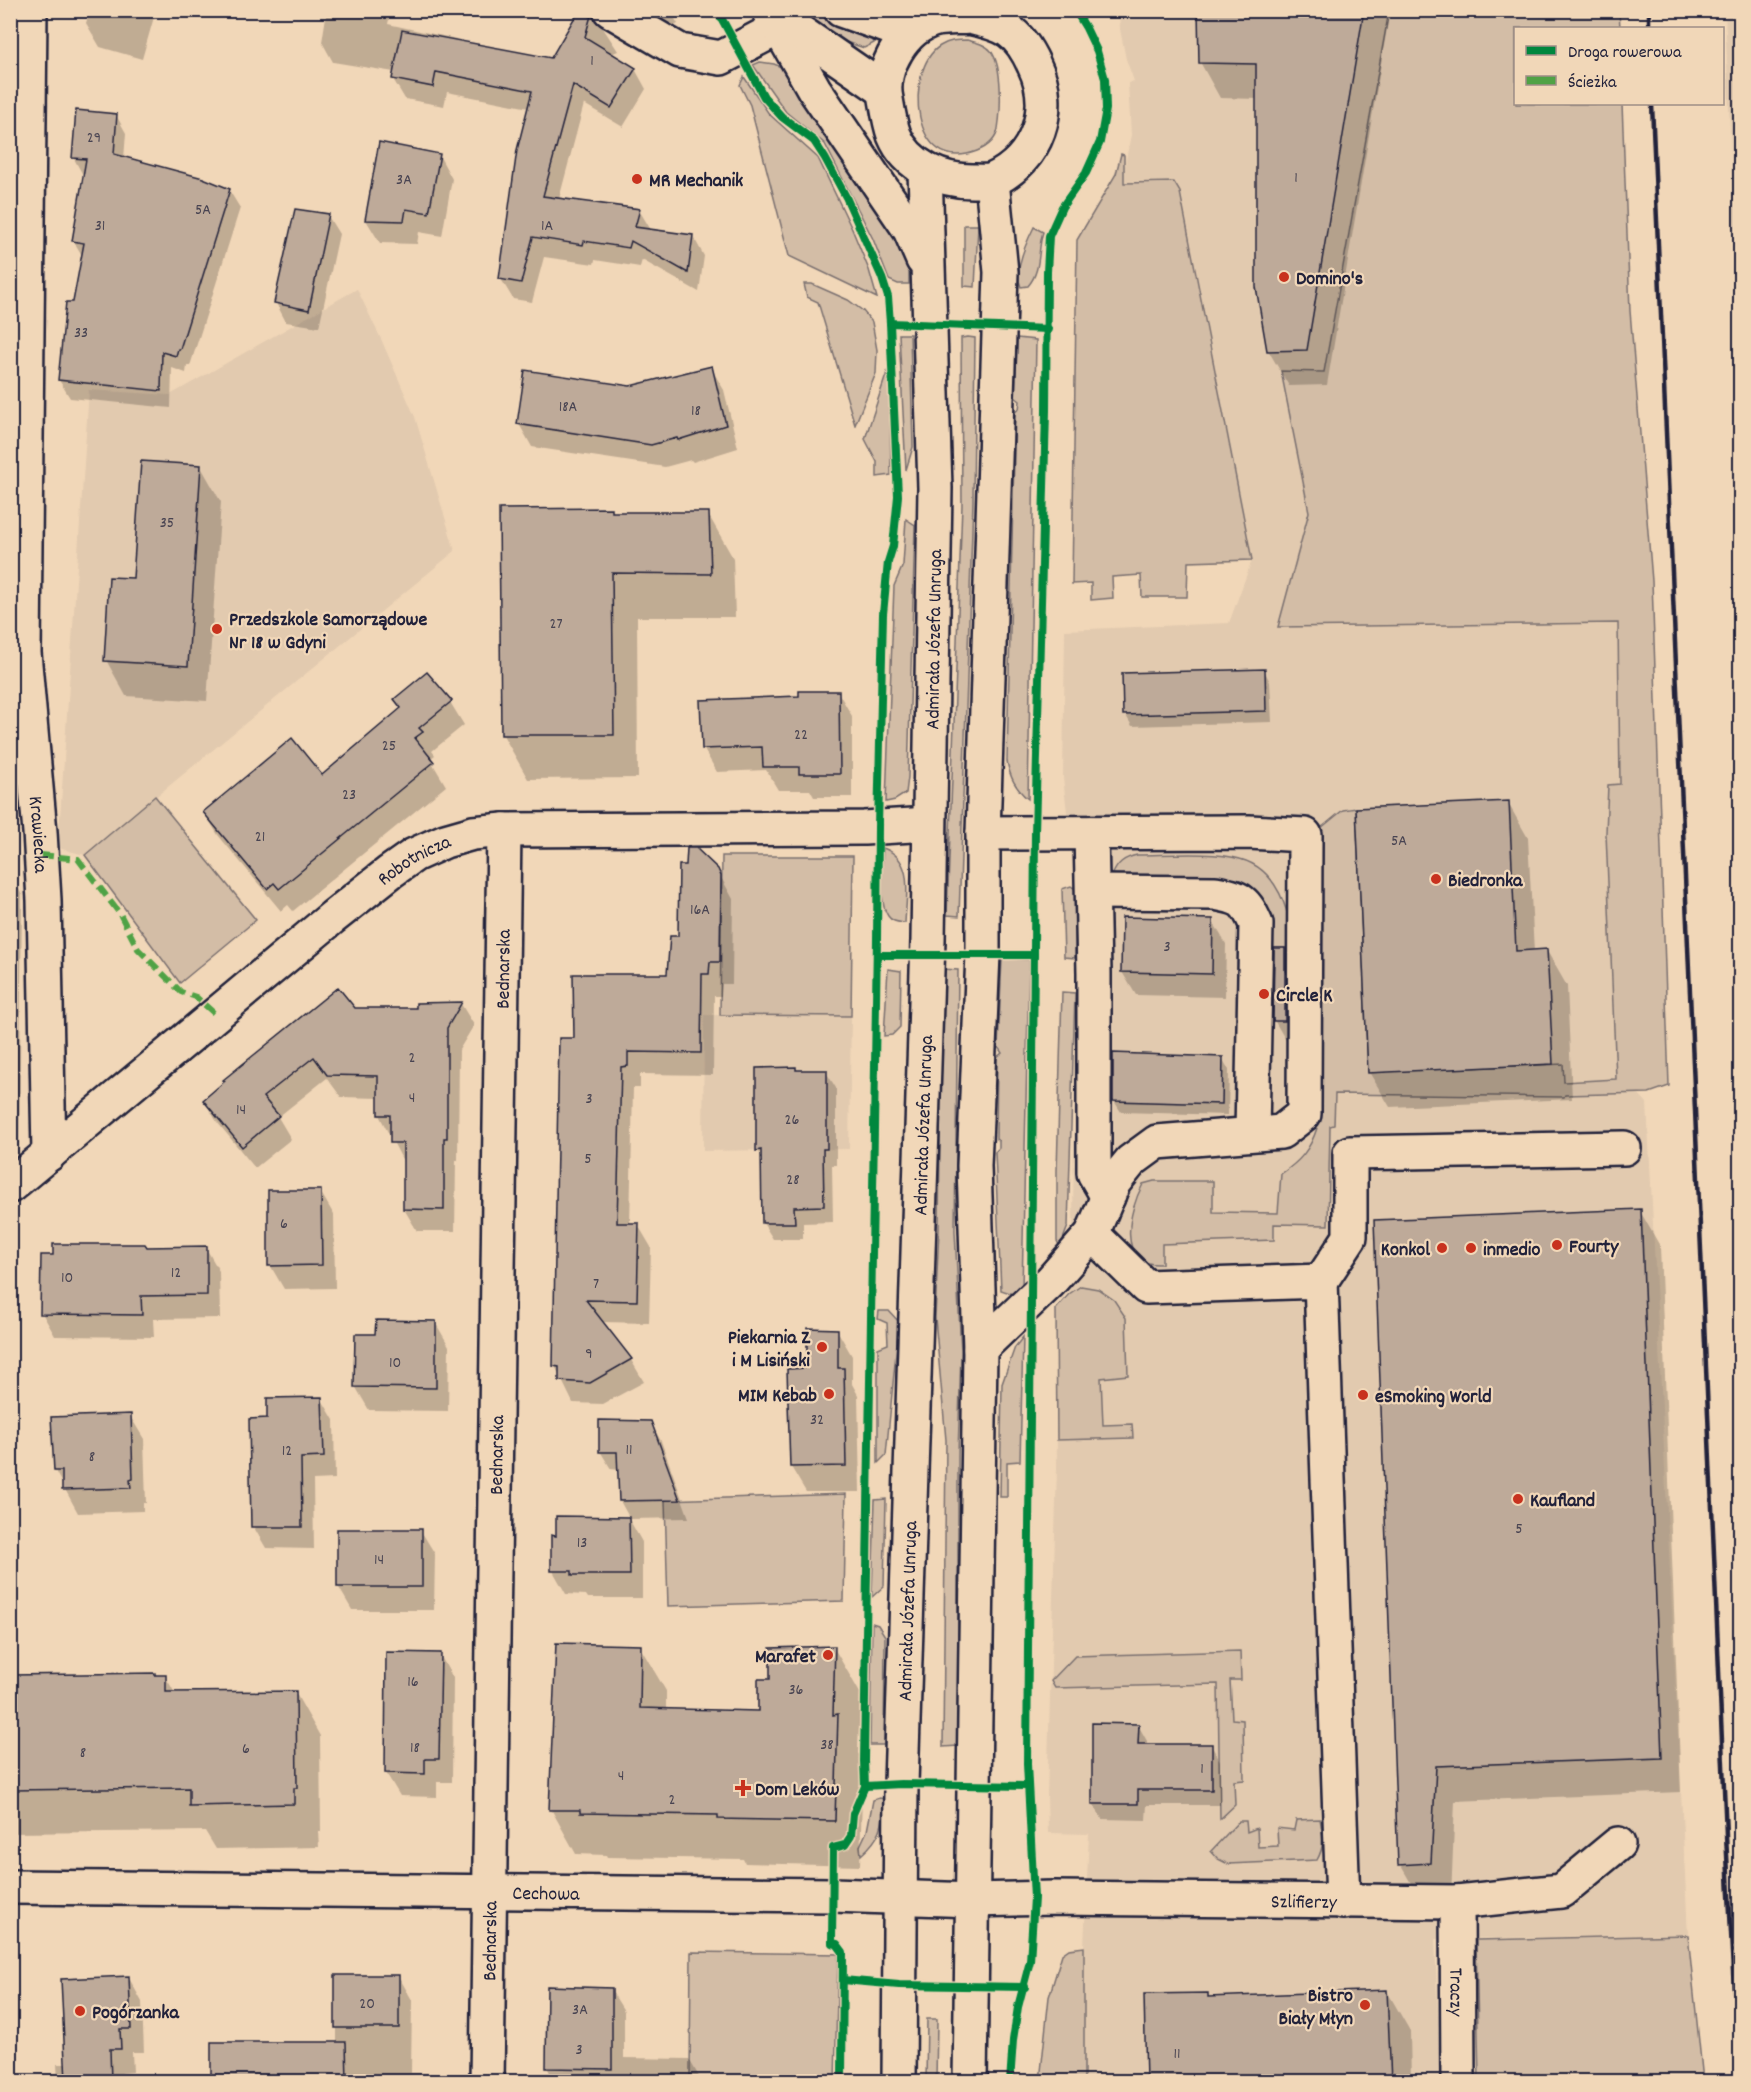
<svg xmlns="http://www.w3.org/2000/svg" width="1751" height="2092" viewBox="0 0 1751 2092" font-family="Dekko,sans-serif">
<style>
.built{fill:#e2caaf}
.green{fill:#d3bda6;stroke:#7a7070;stroke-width:1.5}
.shadow{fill:#0003}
.building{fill:#beaa99;stroke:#22223b;stroke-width:1.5}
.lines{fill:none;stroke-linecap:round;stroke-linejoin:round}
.minor-casing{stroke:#22223b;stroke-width:38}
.minor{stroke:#f1d7b8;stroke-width:33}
.rail{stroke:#22223b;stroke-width:4.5}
.quiet{stroke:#50a245;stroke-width:6;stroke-dasharray:12 6;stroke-linecap:butt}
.cycleway-casing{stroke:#f1d7b8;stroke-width:11}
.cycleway{stroke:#00873e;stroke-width:8}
.poi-dot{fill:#c8321e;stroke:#f1d7b8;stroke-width:2}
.labels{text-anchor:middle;stroke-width:4.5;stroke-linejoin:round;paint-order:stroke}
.number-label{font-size:16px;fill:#494452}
.poi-label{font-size:20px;font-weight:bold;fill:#22223b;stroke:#f1d7b8;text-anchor:start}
.street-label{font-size:20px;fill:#22223b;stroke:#f1d7b8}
</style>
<rect width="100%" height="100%" fill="#f1d7b8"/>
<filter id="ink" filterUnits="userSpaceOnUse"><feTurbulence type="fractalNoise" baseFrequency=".0167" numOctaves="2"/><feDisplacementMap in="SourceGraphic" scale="12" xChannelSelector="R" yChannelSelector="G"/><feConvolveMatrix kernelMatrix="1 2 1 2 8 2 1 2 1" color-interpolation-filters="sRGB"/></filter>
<g filter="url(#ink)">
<g class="built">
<path d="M1119,11H1389L1324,372H1281L1309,512L1278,627L1618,623L1620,784L1608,785L1606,833L1616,1079L1638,1093L1647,1103L1688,1935L1435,1939L1440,2081H1084V1947L1089,1834L1048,1833L1047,1796L1057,1468L1056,1309L1069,1294L1073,1232L1076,890L1063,778L1065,630L1229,623L1252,560L1181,192L1175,181L1124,182V169L1131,135L1128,83L1134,81L1126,59L1120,29Z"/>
<path d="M1725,11H1740V366Z"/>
<path d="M357,289L381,339L415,417L455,551L85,855L58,848L89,390L170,395Z"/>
<path d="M704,1015L851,1016L849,1149L703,1151Z"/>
</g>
<g class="green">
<path d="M802,11H814L872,31L874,43L864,48L840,40L803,15Z"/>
<path d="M1389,11H1619L1620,28H1516V104H1622L1630,311L1652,581L1669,1086L1649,1093L1565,1095L1564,1097L1335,1094L1334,1125L1330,1126L1328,1225L1274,1224V1240L1162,1244V1264C1115,1267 1129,1210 1143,1184L1154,1181H1213V1212L1278,1213L1281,1174C1300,1161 1310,1150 1317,1128L1321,828L1343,810L1356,808L1368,1072L1563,1064L1564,1082L1616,1079L1606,833L1608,785L1620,784L1618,623L1278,627L1309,512L1281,371L1324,372Z"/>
<path d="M967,40C975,42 985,44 991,51C1003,67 1001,110 998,129C996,140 987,147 977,151C910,177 904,69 940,46C949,40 957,40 967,40Z"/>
<path d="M760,62L774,64L786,69L899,235L909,267V284H898L889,280L873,239L825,144L786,112L753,65Z"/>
<path d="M744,77L769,114L818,158L852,229L869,270L877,298L789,256L750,105L740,85Z"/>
<path d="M1121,154L1124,155V183L1174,182L1180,192L1252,560L1188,562L1187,597H1142L1141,575L1112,577L1113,598L1091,600V583L1072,584L1077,240L1116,174Z"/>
<path d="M964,225H978L975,287L964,286Z"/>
<path d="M1034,227L1043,232C1037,250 1042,270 1028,286L1021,287C1013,272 1027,241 1034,227Z"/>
<path d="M804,284H812L848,300L863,311L872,322L877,350L876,373L855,425L818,302L807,297Z"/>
<path d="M899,334H910L913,447L906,470Z"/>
<path d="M968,337L975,338L973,501L959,916L947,915L962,505L961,338Z"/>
<path d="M1017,338L1036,340L1028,799C1015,788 1010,777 1007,761L1015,412L1019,409L1020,401L1015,397Z"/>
<path d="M889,366L891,475L877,477V462L865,439Z"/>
<path d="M906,519L915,525L908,777L906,793L895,800L886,802L894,586L903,565Z"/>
<path d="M155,796L256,920L180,983L85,855Z"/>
<path d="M883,848C915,859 906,896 905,923C898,922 892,922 888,916C878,902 883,865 883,848Z"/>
<path d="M1137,855C1166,855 1213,851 1240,859C1285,871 1293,927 1295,967L1285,968V948H1269L1268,913L1112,876C1117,863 1124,858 1137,855Z"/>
<path d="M722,856H853L851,1016L720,1015Z"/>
<path d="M1071,886L1076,890L1075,958L1064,957L1062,889Z"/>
<path d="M1002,959L1029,960L1022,1289L1016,1295L1001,1290L995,1152L999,1148V1141L996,1139L997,1057L1002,1053L998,1047Z"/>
<path d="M888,969L901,971L900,1027L892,1035L884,1036Z"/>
<path d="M942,969L958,970L955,1231L961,1352L958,1455V1746L943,1747L946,1440L935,1318L939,1229Z"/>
<path d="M1062,992L1075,993L1068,1226L1060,1247L1057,1241V1171Z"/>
<path d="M1081,1286L1098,1289L1114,1300L1126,1318L1128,1375L1101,1378L1103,1425L1132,1424L1133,1438L1057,1440L1056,1309L1069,1294Z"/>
<path d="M879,1311H889L899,1322L886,1455L878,1463V1348L888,1344L887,1323L878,1319Z"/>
<path d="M1023,1337L1020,1461L1007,1462V1497H1000L1002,1384L1015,1347Z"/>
<path d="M846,1494L844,1601L668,1606L665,1500Z"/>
<path d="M886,1499L884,1586L872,1597L875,1500Z"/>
<path d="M872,1623L878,1625L885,1636L884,1745H870Z"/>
<path d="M1240,1651L1241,1680H1230L1232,1719L1243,1720L1244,1780L1234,1781L1235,1805L1220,1819L1218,1684L1055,1688L1051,1681L1075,1656Z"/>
<path d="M879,1798L885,1799C883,1825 882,1837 861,1855L860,1846L867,1831L873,1800Z"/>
<path d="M1320,1819C1323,1834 1325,1846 1317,1860L1228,1864L1218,1859L1211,1851L1239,1821H1246L1247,1832L1257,1828L1258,1847L1278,1846L1277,1828L1294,1830L1296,1820Z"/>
<path d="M1688,1935L1703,2081H1479L1476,1940Z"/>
<path d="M1084,1947V2081H1040L1049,1997L1062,1954L1069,1949Z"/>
<path d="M691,1952L838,1954L835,2081H690Z"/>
<path d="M927,2019H937L936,2081H926Z"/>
</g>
<g class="shadow">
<path d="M90,10H156L142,59L100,47L86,23Z"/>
<path d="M327,10H391L388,24L456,39L457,42L551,59L581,10H597L604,23L603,28L618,51L611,54L635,69L646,89L623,127L584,104L559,199L639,210L651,230L693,236L704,256L699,292L642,260L640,267L595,260L594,264L544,257L532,302L513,299L501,279L529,108L447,92L444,106L405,99L393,79L394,72L333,62L322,42Z"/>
<path d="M609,10H670L678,24L661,33Z"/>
<path d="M1200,10H1390L1327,385L1289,386L1268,350L1258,99L1220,98L1200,62Z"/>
<path d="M116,115L126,133L124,159L229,190L240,208L190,366H187L186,373L172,368L171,408L70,398L59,380L83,257L73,240L83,175L73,157Z"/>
<path d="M10,125L24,148L13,879L22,895L19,1160H10Z"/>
<path d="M439,155L452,179L442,236L419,232L417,244L380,243L366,220Z"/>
<path d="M328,216L339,234L319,327L286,322L276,303Z"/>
<path d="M711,368L724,390L738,448L693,462L691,460L665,467L532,447L519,424L630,388Z"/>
<path d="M201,467L221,502L207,701L126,696L106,660L135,580Z"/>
<path d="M611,509L613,513L708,514L733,558L735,617H637L638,778L528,779L503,735L501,510Z"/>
<path d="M1264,670L1270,682L1272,722L1132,726L1125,714Z"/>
<path d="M838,692L852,716V797H814L810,790H778L766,770L717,772L703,748L800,698Z"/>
<path d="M450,702L464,725L432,751L435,755L430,759L446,786L293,911L288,905L281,911L218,835L204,812L321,777Z"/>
<path d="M1508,803L1528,838L1534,952L1547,951L1567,986L1572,1099L1390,1107L1369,1072Z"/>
<path d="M717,870L733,899L732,984H722L721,996H714L713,1075L640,1074V1088H633L630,1225H638L651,1247L649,1323L601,1322L631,1360L644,1382L603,1404L573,1403L555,1366L575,1039L669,975L680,937Z"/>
<path d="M1212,920L1226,944L1225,997L1136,995L1122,972Z"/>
<path d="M1284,949L1298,973L1288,1044L1274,1020Z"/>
<path d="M418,1004H461L474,1025L459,1050L458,1160H456L455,1231H417L404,1209L405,1165L379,1115V1098L341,1097L327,1078L278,1117L291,1139L255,1168L217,1122L204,1100L354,1009L418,1010Z"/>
<path d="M1222,1058L1229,1070L1228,1115L1121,1112L1114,1101Z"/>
<path d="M795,1069L797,1072H826L836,1088V1165H832L833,1222L803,1223V1239H773L763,1223V1160L758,1150Z"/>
<path d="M320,1191L334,1215L335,1288L284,1289L270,1265Z"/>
<path d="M1640,1211L1660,1246L1681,1792L1455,1801L1451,1898L1420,1899L1400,1864Z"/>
<path d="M206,1248L219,1271L220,1318L153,1319L154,1337L55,1336L42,1313L147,1249Z"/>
<path d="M435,1322L449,1346L448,1411L369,1410L355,1386Z"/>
<path d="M837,1330L852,1356V1384L858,1395L860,1492H806L791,1467L808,1370Z"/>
<path d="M321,1398L334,1420L335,1479L313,1480L314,1549L266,1548L253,1526L269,1419Z"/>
<path d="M130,1416L144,1439L146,1503H143V1511L78,1513L55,1471Z"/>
<path d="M650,1422L661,1441L689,1518L629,1519L642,1542V1598H588L586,1595L566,1594L553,1571L558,1537V1518L630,1519L620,1501L619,1470L611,1469L600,1451Z"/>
<path d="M421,1531L435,1554L434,1610H352L338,1586Z"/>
<path d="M640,1647L666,1691V1710L760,1712L771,1680L834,1648L860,1693L858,1753L863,1761L860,1866L745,1863L743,1859L607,1857L606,1855L576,1854L551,1809Z"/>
<path d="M440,1655L453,1678L452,1782H437V1797L400,1796L386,1773Z"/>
<path d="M10,1676H165L175,1693L295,1692L320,1736L321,1831H318L319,1847L216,1849L205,1831L10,1833Z"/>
<path d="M1138,1725L1147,1741V1745H1211L1220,1761V1805H1147L1146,1820L1102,1819L1093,1803Z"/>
<path d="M337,1977H399L412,2000L411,2073H459L464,2082H212L337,2044Z"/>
<path d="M129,1978L142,2002L144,2052H132L133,2072L122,2073L123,2082H58L57,2064H66Z"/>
<path d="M611,1990L624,2011V2058L689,2059L702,2082H555L547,2067Z"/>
<path d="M1387,1991L1410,2031L1411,2082H1147L1207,1995L1210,1998Z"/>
</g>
<g class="building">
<path d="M579,10L592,12L585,37L636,68L611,108L573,85L543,196L640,209L635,227L693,235L688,273L631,241L629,248L584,241L583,245L533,237L521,283L499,279L517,150L532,91L436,72L433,87L392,79L402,30L551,58Z"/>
<path d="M1198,10H1364L1307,350L1267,351L1256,287V64L1199,63Z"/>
<path d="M76,110L117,114L114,154L203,178L230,189L180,349H178L176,356L162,352L161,391L58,380L66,302H73L84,243L72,241L86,159L72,158Z"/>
<path d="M379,142L440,154L429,213L406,209L404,221L365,220Z"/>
<path d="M295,209L329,214L309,310L274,303Z"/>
<path d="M712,366L726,425L678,440L677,438L651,445L517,424L525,370L630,386Z"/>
<path d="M141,461L201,465L188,666L104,661L109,577L133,578Z"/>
<path d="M612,508V512H709L711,574L612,573L614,735H501L499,509Z"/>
<path d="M1265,669L1266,711L1123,715L1122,673Z"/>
<path d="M427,672L452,701L419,728L423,732L415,738L434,762L279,889L274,883L267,889L203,812L292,738L322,775L401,708L394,699Z"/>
<path d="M799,691H839L840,774H799V767H763L762,747L702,749L700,700L799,696Z"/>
<path d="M1509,801L1516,951L1547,949L1553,1064L1368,1073L1356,808Z"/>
<path d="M687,848H696L718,869L721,876L720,962H710L709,974H702L701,1053L628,1052V1066L621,1067L617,1223H639L637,1301L586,1300L632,1359L590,1383L559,1381V1367L553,1366L559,1038H574L573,974H667L670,936H678L679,865H686Z"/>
<path d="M1122,917L1213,919L1212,974L1121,972Z"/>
<path d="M1274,948H1285V1021H1273Z"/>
<path d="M338,987L355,1008H416V1003L462,1002L447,1028V1138H444V1210L403,1209V1143H390V1115H378V1076L327,1075L314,1057L263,1097L279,1116L242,1147L203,1100L225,1081L223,1080Z"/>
<path d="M1113,1053L1223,1057L1222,1104L1113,1101Z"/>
<path d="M796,1067V1070H827V1149H823L824,1206L794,1207L795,1223H762L761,1150L756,1151V1068Z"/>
<path d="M268,1190H321L322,1265L268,1266Z"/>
<path d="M1641,1209L1662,1758L1436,1766L1431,1863L1398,1865L1374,1220Z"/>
<path d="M53,1244H145L147,1247L207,1246V1295L141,1296L142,1315L40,1314L41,1255H53Z"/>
<path d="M376,1320L436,1321V1388L354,1387L355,1334H375Z"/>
<path d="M807,1328L838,1329V1368H844L846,1466L790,1467L787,1369L807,1368Z"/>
<path d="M322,1397L324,1457L301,1458L302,1527H251L249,1419L267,1418V1398Z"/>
<path d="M131,1414L133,1479L130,1480L131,1488L62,1490V1471H54L51,1417Z"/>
<path d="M599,1420L651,1421L680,1500L619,1501L617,1452H599Z"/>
<path d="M556,1516L629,1517L630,1575H572V1571H551V1535L556,1536Z"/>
<rect x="337" y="1529" width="85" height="58"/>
<path d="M556,1643L641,1645L640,1708L758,1711V1679H770V1648L835,1646L833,1715L838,1714L835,1821L718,1819V1815L580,1813V1810H549Z"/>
<path d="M386,1652L441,1653L439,1759H425V1774L385,1773Z"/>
<path d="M155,1673V1675H166V1692L296,1691L297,1788H294V1804L189,1806V1788L10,1790V1675Z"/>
<path d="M1092,1723L1139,1724L1138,1744H1212V1790H1138V1804H1092Z"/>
<rect x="335" y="1975" width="64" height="53"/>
<path d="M129,1976L131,2029H120L121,2049H110L111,2082H66L61,1979Z"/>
<path d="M547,1986L612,1988V2069L546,2068Z"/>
<path d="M1387,1990L1391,2082H1146L1144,1994L1208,1993V1997Z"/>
<path d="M211,2042H346L347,2082H211Z"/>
</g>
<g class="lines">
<defs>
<g id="minor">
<path id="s1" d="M30,10L24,653L40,832L44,900L49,1154"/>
<path d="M610,10L680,51L721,58L778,28"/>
<path d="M769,10L814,89L910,230L923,260"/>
<path d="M841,10L909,34"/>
<path d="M778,14L800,32L884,90"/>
<path d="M969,17C1005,25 1018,30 1034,65C1055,108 1038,159 993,180C988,182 981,181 976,181C943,182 907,167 894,135C890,124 888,111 886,99C879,68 905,26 937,19C947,17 959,18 969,17Z"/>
<path d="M1091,833L1094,973V1173L1108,1197"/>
<path d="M1093,892L1215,893C1242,898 1245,900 1256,924L1252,1133"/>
<path id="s2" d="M10,1186L333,917L390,872L414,855L445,841L473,833L504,830L864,828L929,824"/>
<path d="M1092,1234L1146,1287L1321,1281L1343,1902"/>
<path d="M1321,1281L1350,1237V1153L1624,1148"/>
<path d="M980,1349L1050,1282L1092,1234L1114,1182L1131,1161L1157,1142L1281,1132L1304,1114L1305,835L1249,832L983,833"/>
<path id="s3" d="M10,1887L833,1895L973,1900L1054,1898L1457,1902L1561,1891L1618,1844"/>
<path id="s4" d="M1457,1902L1458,2082"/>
<path id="s5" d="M487,2082L504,830"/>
<path id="s6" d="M899,2082L901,1784L928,940L935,488L925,170"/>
<path d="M970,2082L980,1349L974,1166L983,954V833L1001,272L992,181"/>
</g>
</defs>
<use href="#minor" class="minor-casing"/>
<use href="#minor" class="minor"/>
<g class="rail">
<path d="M1649,10V28"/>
<path d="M1652,104L1726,1835L1734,1991L1740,2054"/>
</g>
<path class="quiet" d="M41,855L78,859L120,914L138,949L181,992L196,997L216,1015"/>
<defs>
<g id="cycleway">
<path d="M717,10L764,97L782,117L814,141L825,158L846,197L882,278L888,297L890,323L1048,329"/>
<path d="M877,955H1034"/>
<path d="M865,1786L901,1784L1027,1786"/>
<path d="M843,1980L899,1985L1025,1987"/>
<path d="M842,2082L843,1952L837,1944L832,1943L833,1848L845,1845L851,1836L853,1814L865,1786L864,1761L877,939L878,827L883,614L888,562L893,546L898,496L890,323"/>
<path d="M1010,2082L1013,2040L1018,2007L1030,1961L1034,1898L1027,1764L1035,833L1046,411L1047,272L1049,236L1062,207L1086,173L1100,142L1106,109L1105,79L1097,51L1086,28L1075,10"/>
</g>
</defs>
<use href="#cycleway" class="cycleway-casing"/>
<use href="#cycleway" class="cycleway"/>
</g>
</g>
<g class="poi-dot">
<circle cx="637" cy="179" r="6"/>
<circle cx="1284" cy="277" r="6"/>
<circle cx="217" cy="629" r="6"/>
<circle cx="1436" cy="879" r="6"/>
<circle cx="1264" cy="994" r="6"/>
<circle cx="1557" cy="1245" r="6"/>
<circle cx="1442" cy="1248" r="6"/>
<circle cx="1471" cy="1248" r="6"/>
<circle cx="822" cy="1347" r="6"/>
<circle cx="829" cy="1394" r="6"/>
<circle cx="1363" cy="1395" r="6"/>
<circle cx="1518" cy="1499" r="6"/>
<circle cx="828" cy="1655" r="6"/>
<path d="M740 1779h6v6h6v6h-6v6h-6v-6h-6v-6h6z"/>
<circle cx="1365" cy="2005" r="6"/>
<circle cx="80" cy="2011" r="6"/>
</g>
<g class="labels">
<g class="number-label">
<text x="592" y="65">1</text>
<text x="94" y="142">29</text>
<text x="1296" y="182">1</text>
<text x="404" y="184">3A</text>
<text x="203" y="214">5A</text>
<text x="100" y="230">31</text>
<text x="547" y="230">1A</text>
<text x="81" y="337">33</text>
<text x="568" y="411">18A</text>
<text x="696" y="415">18</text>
<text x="167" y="527">35</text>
<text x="556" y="628">27</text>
<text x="801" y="739">22</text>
<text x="389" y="750">25</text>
<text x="349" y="799">23</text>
<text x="260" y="841">21</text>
<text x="1399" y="845">5A</text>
<text x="700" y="914">16A</text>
<text x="1167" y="951">3</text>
<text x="412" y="1062">2</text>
<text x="412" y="1102">4</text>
<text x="589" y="1103">3</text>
<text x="241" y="1114">14</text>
<text x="792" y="1124">26</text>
<text x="588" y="1163">5</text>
<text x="793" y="1184">28</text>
<text x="284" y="1228">6</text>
<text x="176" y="1277">12</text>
<text x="67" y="1282">10</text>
<text x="596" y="1288">7</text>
<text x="589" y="1358">9</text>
<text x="395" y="1367">10</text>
<text x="817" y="1424">32</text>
<text x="629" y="1454">11</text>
<text x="287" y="1455">12</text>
<text x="92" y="1461">8</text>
<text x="1519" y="1533">5</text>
<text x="582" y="1547">13</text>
<text x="379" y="1564">14</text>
<text x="413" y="1686">16</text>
<text x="796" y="1694">36</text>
<text x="827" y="1749">38</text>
<text x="415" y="1752">18</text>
<text x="246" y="1753">6</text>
<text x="83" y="1757">8</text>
<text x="1202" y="1773">1</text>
<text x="621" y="1780">4</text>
<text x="672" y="1804">2</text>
<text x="367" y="2008">20</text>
<text x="580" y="2014">3A</text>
<text x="579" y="2054">3</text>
<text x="1177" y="2058">11</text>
</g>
<g class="poi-label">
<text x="649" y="186">MR Mechanik</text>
<text x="1296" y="284">Domino's</text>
<text x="229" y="625">Przedszkole Samorządowe<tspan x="229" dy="23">Nr 18 w Gdyni</tspan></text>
<text x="1448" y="886">Biedronka</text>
<text x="1276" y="1001">Circle K</text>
<text x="1569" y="1252">Fourty</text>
<text x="1430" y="1255" text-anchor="end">Konkol</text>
<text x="1483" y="1255">inmedio</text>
<text x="810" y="1343" text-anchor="end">Piekarnia Z<tspan x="810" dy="23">i M Lisiński</tspan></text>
<text x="817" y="1401" text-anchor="end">MIM Kebab</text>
<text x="1375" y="1402">eSmoking World</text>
<text x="1530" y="1506">Kaufland</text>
<text x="816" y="1662" text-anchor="end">Marafet</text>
<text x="755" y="1795">Dom Leków</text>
<text x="1353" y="2001" text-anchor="end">Bistro<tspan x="1353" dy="23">Biały Młyn</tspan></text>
<text x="92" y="2018">Pogórzanka</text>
</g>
<g class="street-label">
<text dy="7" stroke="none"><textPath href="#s6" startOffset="1443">Admirała Józefa Unruga</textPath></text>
<text dy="7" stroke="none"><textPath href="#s1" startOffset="825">Krawiecka</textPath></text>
<text dy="7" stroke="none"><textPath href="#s2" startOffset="520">Robotnicza</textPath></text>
<text dy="7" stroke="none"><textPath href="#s5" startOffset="1113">Bednarska</textPath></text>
<text dy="7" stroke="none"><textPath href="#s6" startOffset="957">Admirała Józefa Unruga</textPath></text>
<text dy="7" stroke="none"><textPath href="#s5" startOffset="627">Bednarska</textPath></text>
<text dy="7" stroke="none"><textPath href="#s6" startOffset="471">Admirała Józefa Unruga</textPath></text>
<text dy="7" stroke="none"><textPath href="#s3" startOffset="536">Cechowa</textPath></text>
<text dy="7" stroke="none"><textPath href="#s3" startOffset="1294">Szlifierzy</textPath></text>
<text dy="7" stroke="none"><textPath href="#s5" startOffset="141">Bednarska</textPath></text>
<text dy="7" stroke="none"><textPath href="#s4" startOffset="90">Traczy</textPath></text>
</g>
</g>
<rect width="1751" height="2092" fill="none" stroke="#f1d7b8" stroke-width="36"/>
<rect x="18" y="18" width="1715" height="2056" fill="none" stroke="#22223b" stroke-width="2" filter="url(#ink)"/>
<rect x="1514" y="27" width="210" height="78" fill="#f1d7b8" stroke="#9e8f86" stroke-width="1.5"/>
<rect x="1526" y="46" width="30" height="9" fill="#00873e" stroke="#9e8f86" stroke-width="1.5"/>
<text x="1568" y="57" font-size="18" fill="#22223b">Droga rowerowa</text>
<rect x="1526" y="76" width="30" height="9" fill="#50a245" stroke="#9e8f86" stroke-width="1.5"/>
<text x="1568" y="87" font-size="18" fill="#22223b">Ścieżka</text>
</svg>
